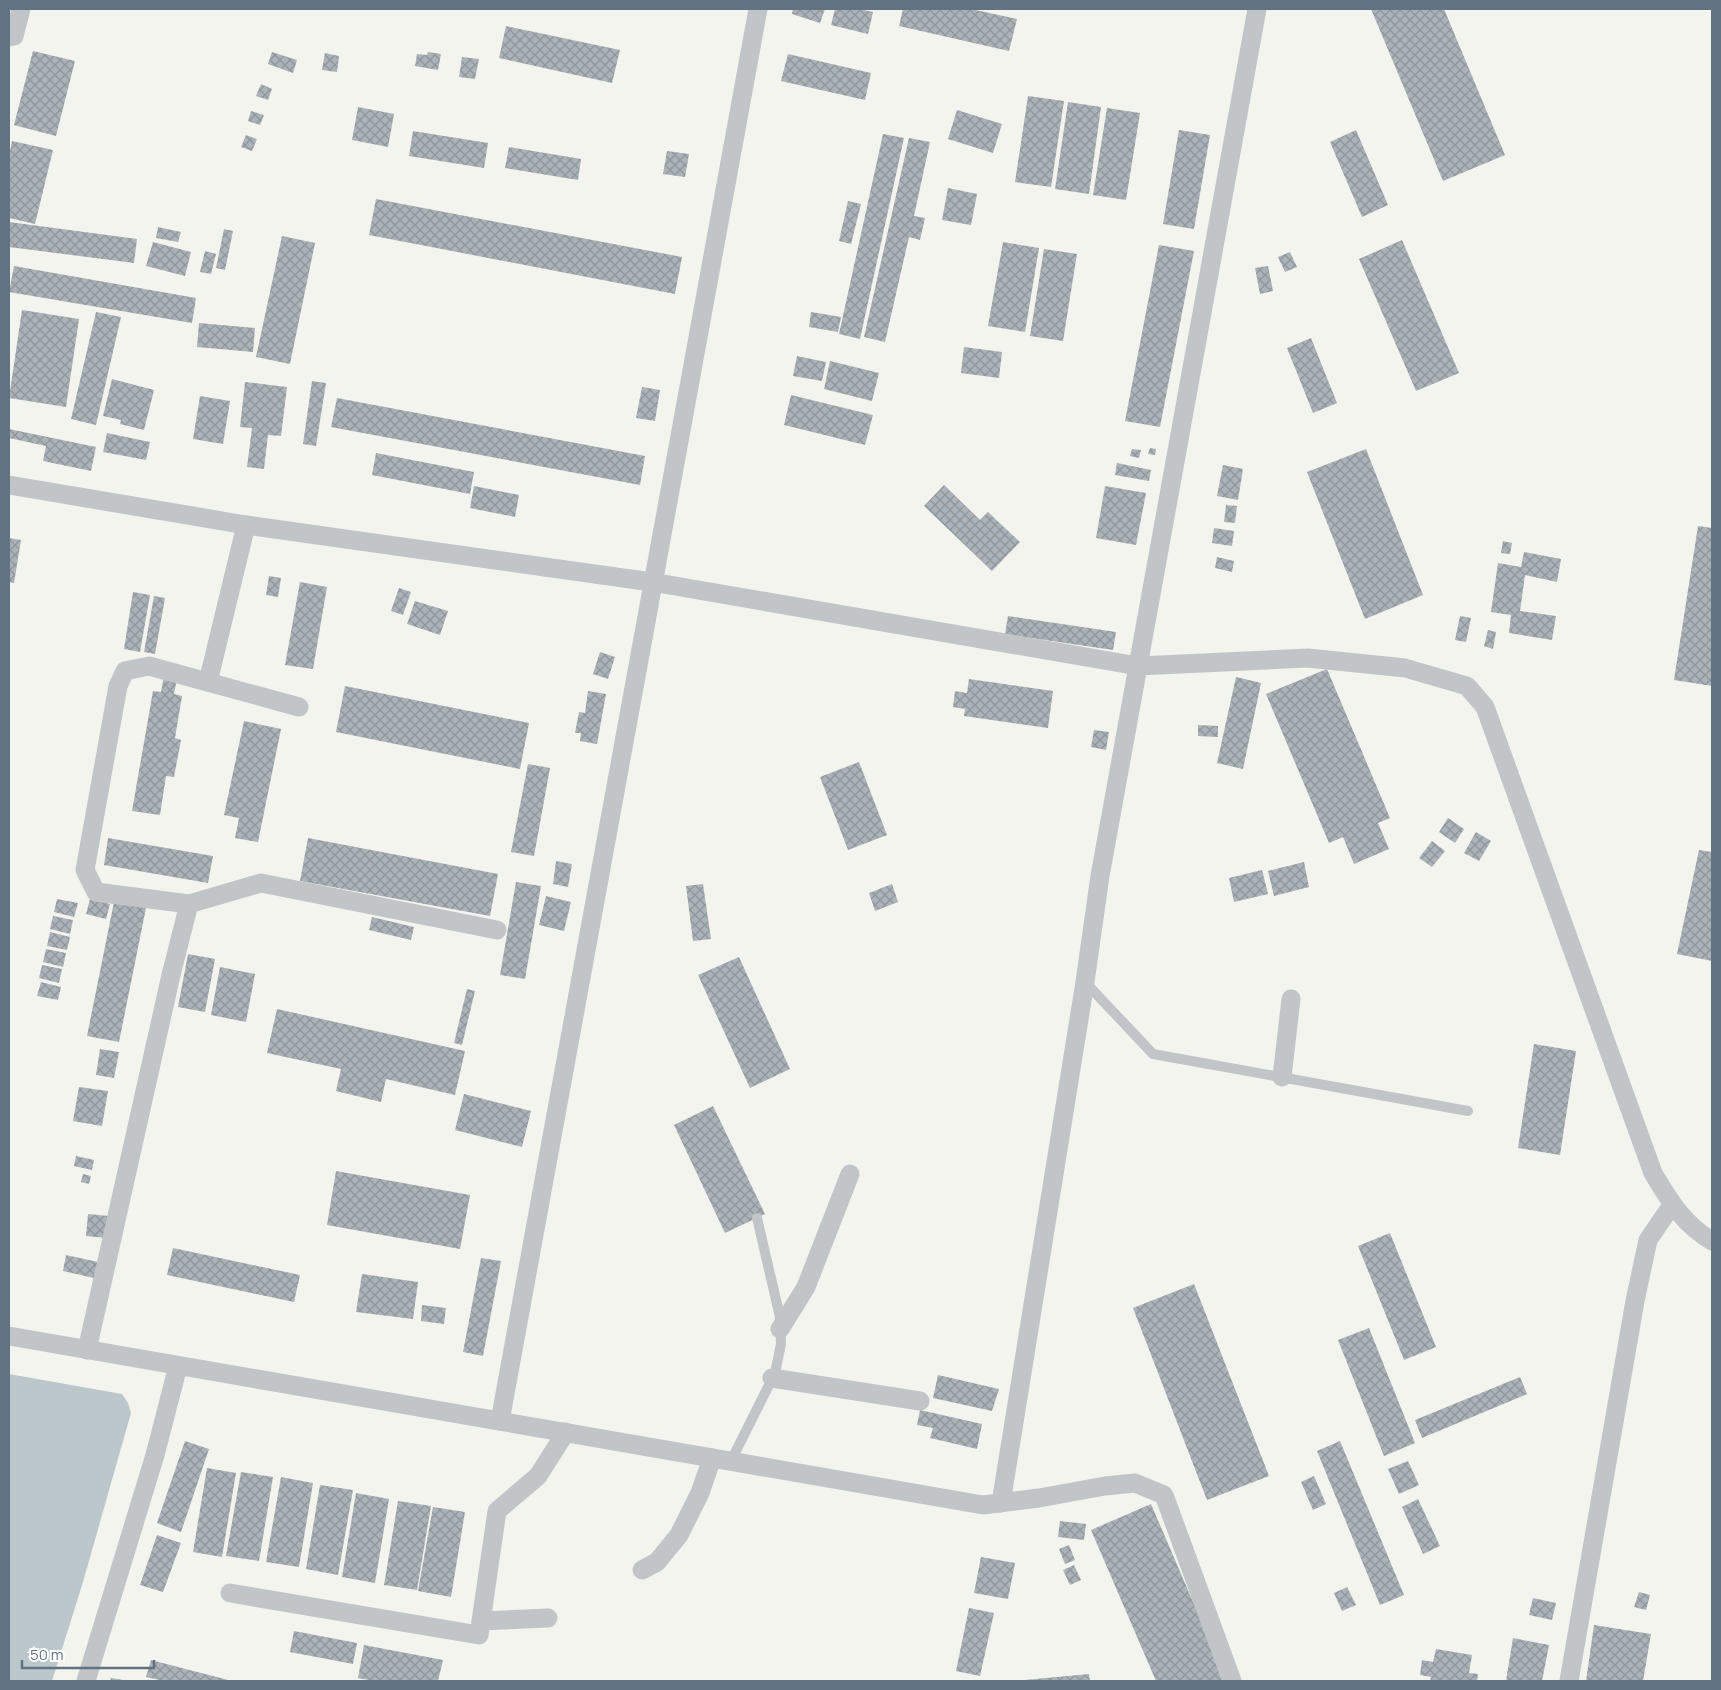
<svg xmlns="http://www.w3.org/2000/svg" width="1721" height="1690" viewBox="0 0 1721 1690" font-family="Manrope,sans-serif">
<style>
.water{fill:#bcc7cc}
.building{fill:url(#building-cross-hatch)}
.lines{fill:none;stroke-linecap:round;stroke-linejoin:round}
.service{stroke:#c1c5c8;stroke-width:10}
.minor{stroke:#c1c5c8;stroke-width:19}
</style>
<defs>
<pattern id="building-cross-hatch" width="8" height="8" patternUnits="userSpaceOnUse" patternTransform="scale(1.25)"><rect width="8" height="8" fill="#abb3b8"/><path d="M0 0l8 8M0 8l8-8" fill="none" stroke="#8f969b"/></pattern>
</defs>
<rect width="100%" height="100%" fill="#f4f4ef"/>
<path class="water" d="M9,1374L122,1394L128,1403L131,1413L83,1582L52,1681H9Z"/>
<g class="building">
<path d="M793,9H825L820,23L792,14Z"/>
<path d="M835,9H859L873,12L868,34L831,25Z"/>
<path d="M903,9H971L1017,19L1009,51L899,26Z"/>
<path d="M1371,9H1444L1505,155L1443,181Z"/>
<path d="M506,26L620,50L612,83L499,58Z"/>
<path d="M33,51L75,61L56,136L14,125Z"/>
<path d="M272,52L297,60L293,73L268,64Z"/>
<path d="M428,52L441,54L438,70L415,66L417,54L427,55Z"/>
<path d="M325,53L339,56L337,72L322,70Z"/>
<path d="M788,54L871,73L865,100L781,81Z"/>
<path d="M462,57L479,59L475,79L459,77Z"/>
<path d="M261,84L272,89L268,100L256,96Z"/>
<path d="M1028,96L1064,101L1051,187L1015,182Z"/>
<path d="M1068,102L1101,107L1089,194L1055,189Z"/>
<path d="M358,107L394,114L388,147L352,140Z"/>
<path d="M1107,108L1140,113L1126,200L1093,195Z"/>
<path d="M957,110L1002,124L993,153L948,139Z"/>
<path d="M251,111L264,115L260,125L248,121Z"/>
<path d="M1179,130L1210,135L1194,229L1163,224Z"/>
<path d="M1356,130L1388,205L1362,217L1330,142Z"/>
<path d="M413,131L488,143L484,168L409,156Z"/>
<path d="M883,134L904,138L860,339L839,334Z"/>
<path d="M246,135L257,139L252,151L241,147Z"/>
<path d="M909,138L930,142L914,216L925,218L920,240L909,237L885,342L864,337Z"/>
<path d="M12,141L53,150L35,224L9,218V156Z"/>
<path d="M509,147L581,159L578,180L505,168Z"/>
<path d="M667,151L689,154L685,177L663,174Z"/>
<path d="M948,188L977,194L971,225L942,220Z"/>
<path d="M376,199L682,257L675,294L369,235Z"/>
<path d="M848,201L861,204L851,244L839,241Z"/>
<path d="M9,222L137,239L134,263L9,247Z"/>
<path d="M158,227L181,232L178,242L156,238Z"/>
<path d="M224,229L233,231L225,270L216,268Z"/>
<path d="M282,236L315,243L290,364L256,357Z"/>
<path d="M1402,240L1459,373L1416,391L1359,259Z"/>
<path d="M153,242L191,252L185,276L146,266Z"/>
<path d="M1003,242L1039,248L1025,332L988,326Z"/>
<path d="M1159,245L1194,251L1160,427L1125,421Z"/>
<path d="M1044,249L1077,254L1063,341L1030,336Z"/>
<path d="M205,251L216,254L211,274L200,272Z"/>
<path d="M1290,252L1297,267L1285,272L1278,257Z"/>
<path d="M14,266L196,298L192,323L9,292Z"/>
<path d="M1268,266L1273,291L1260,294L1255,268Z"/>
<path d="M22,310L79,319L66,407L9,398Z"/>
<path d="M96,312L121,317L96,425L71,419Z"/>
<path d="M811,312L841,317L838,332L809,327Z"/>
<path d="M199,323L255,328L253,352L197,347Z"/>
<path d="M1311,338L1337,403L1313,413L1287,348Z"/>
<path d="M964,347L1002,352L999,378L961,373Z"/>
<path d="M797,356L826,362L822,381L793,376Z"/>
<path d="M830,361L879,373L872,401L824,389Z"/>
<path d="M112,379L154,390L144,430L120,424L121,420L103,416Z"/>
<path d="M312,381L326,383L316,446L303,444Z"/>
<path d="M245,382L287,387L281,436L268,435L264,469L247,467L252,428L240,427Z"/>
<path d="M642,387L660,390L655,421L636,418Z"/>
<path d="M791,395L873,415L865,445L784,425Z"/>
<path d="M200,396L230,401L223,444L193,439Z"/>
<path d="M337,398L645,456L640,485L331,427Z"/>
<path d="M9,429L96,447L91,471L43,461L46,446L9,438Z"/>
<path d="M107,433L150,442L146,460L103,452Z"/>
<path d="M1150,448L1156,449L1155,455L1148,454Z"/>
<path d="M1132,449L1141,450L1139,458L1130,456Z"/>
<path d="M1366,449L1423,595L1365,619L1307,472Z"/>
<path d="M376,453L474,472L470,494L372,475Z"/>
<path d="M1117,463L1151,470L1149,481L1115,475Z"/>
<path d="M1223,465L1243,469L1238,500L1217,496Z"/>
<path d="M944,485L980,520L988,512L1020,542L992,571L924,506Z"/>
<path d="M474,486L519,495L515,517L470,508Z"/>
<path d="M1105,486L1146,493L1136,545L1096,538Z"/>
<path d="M1226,505L1237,506L1235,523L1224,522Z"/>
<path d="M1698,526L1712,528V686L1674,680Z"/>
<path d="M1214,528L1234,531L1232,546L1212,543Z"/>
<path d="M9,538L21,540L14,583L9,582Z"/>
<path d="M1503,541L1512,543L1510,554L1501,553Z"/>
<path d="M1524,552L1561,559L1557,582L1525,575L1520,611L1556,616L1552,640L1509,633L1511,615L1491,612L1498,563L1521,567Z"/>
<path d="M1217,557L1234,561L1232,572L1215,568Z"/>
<path d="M269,576L281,578L278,597L266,595Z"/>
<path d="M300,582L327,587L313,669L285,665Z"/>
<path d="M399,588L411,592L403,615L391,611Z"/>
<path d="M133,592L150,595L140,652L124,649Z"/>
<path d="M154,596L165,598L155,654L144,652Z"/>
<path d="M415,601L448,611L440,635L407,624Z"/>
<path d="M1008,616L1116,632L1113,650L1005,634Z"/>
<path d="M1460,616L1471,618L1466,642L1455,640Z"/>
<path d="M1488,630L1496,632L1493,649L1484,646Z"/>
<path d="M600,652L615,657L608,679L593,674Z"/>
<path d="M1327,669L1390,818L1378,823L1389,849L1354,864L1343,837L1329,843L1266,694Z"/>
<path d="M164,676L177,678L174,694L182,696L175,738L181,740L174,777L166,776L160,815L132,811L153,691L161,692Z"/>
<path d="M1236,677L1261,683L1243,769L1217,763Z"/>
<path d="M969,679L1053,691L1048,728L964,716L965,709L953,707L955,691L967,693Z"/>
<path d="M345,686L529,723L520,769L336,732Z"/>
<path d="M588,691L606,694L597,744L580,741L581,733H575L579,712L585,713Z"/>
<path d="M244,721L281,729L258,842L235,838L239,818L224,815Z"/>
<path d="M1198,725L1218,726V737L1198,736Z"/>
<path d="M1094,730L1109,732L1106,750L1091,747Z"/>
<path d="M859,762L887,835L848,850L820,777Z"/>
<path d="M528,764L550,768L534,856L511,852Z"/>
<path d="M1448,818L1464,829L1455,843L1439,832Z"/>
<path d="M1476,832L1491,841L1479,861L1464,853Z"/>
<path d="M108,838L213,856L208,883L104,865Z"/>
<path d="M308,838L498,874L490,916L300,881Z"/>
<path d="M1432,841L1445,851L1432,867L1419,858Z"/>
<path d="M1699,850L1712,852V961L1677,954Z"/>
<path d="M556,861L572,864L568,887L553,884Z"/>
<path d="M1304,862L1309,887L1274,896L1268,871Z"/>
<path d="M1262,870L1268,894L1234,902L1229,878Z"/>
<path d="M516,882L541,886L525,979L500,975Z"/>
<path d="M703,884L711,939L693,941L686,886Z"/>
<path d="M892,884L898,902L875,911L869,893Z"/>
<path d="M546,896L571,902L564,931L539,925Z"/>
<path d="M57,899L78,903L74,917L54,912Z"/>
<path d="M90,899L110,904L106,919L86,914Z"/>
<path d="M114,902L146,908L119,1042L87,1036Z"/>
<path d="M53,916L73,920L70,934L50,929Z"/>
<path d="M372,917L414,927L411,940L369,930Z"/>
<path d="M50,932L70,937L67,950L47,946Z"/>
<path d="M46,949L66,953L63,967L43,962Z"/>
<path d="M188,954L215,959L205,1012L178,1007Z"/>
<path d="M739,957L790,1069L750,1088L698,975Z"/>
<path d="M42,965L62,969L59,983L39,978Z"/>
<path d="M220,967L255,974L246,1022L211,1015Z"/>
<path d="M41,982L61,987L58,1000L37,996Z"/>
<path d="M467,989L475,991L462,1045L454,1043Z"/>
<path d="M277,1009L465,1051L455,1095L386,1079L381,1102L336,1091L341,1069L267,1053Z"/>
<path d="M1534,1044L1576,1051L1560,1155L1518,1148Z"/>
<path d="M100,1049L119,1052L114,1078L96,1075Z"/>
<path d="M79,1087L108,1091L102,1126L73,1121Z"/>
<path d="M464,1094L531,1111L522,1147L455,1130Z"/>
<path d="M713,1106L765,1214L725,1233L674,1125Z"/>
<path d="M76,1156L94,1160L92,1170L74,1166Z"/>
<path d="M336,1171L470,1195L460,1249L327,1225Z"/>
<path d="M83,1174L91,1176L89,1184L81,1182Z"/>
<path d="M88,1214L109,1216L107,1238L86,1236Z"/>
<path d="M1390,1233L1436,1347L1404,1360L1358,1246Z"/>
<path d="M173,1248L300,1275L294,1302L167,1275Z"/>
<path d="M66,1255L98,1262L94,1278L63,1271Z"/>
<path d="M481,1258L501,1261L483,1356L463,1352Z"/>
<path d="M362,1274L418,1282L413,1319L356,1312Z"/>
<path d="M1194,1284L1269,1476L1207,1500L1133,1308Z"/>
<path d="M422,1305L446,1308L444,1324L421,1321Z"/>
<path d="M1369,1328L1415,1443L1384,1456L1338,1340Z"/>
<path d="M938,1375L999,1389L992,1411L933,1398Z"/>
<path d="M1520,1377L1527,1394L1422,1438L1415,1420Z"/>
<path d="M920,1410L982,1424L977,1449L930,1438L933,1428L917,1425Z"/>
<path d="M185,1441L209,1449L181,1532L157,1523Z"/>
<path d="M1340,1441L1404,1595L1380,1605L1317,1451Z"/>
<path d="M1408,1461L1419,1485L1399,1494L1388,1469Z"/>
<path d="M207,1468L236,1473L222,1557L193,1552Z"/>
<path d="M241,1472L273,1477L259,1561L226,1556Z"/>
<path d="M1314,1476L1326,1504L1313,1510L1301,1482Z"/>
<path d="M281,1477L313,1483L299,1567L266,1562Z"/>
<path d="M320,1485L353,1490L338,1575L306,1569Z"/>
<path d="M356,1493L389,1499L375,1583L342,1577Z"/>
<path d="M1418,1499L1440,1546L1423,1554L1402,1507Z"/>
<path d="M398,1501L431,1506L417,1590L384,1585Z"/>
<path d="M1151,1504L1227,1681H1156L1091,1530Z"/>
<path d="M433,1507L465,1512L451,1597L418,1591Z"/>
<path d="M1060,1521L1086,1524L1084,1540L1058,1537Z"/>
<path d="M157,1535L181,1543L163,1592L140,1585Z"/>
<path d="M1069,1545L1075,1560L1065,1564L1059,1549Z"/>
<path d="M981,1557L1015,1563L1008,1599L974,1593Z"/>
<path d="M1074,1565L1081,1580L1070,1585L1063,1570Z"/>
<path d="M1347,1587L1356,1605L1342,1611L1334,1593Z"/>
<path d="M1639,1592L1650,1595L1646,1610L1634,1607Z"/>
<path d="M1533,1598L1556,1603L1552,1620L1529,1615Z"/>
<path d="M969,1608L994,1613L980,1676L956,1671Z"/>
<path d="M1594,1625L1651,1634L1643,1681H1586Z"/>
<path d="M294,1631L357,1643L353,1664L290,1652Z"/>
<path d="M1513,1638L1549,1645L1542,1681H1506Z"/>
<path d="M364,1645L443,1660L438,1681H374L358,1678Z"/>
<path d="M1436,1649L1472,1655L1469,1673L1478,1674L1477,1681H1430L1431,1677L1420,1675L1422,1660L1433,1662Z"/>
<path d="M151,1660L232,1681H164L146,1677Z"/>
<path d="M1089,1674L1090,1681H1025V1680Z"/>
<path d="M111,1678L123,1680V1681H110Z"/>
</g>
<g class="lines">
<g class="service">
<path d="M1085,982L1153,1054L1468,1111"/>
<path d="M731,1461L775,1373L781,1344L780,1317L757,1218"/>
</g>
<g class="minor">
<path d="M9,37L14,36L21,9"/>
<path d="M9,485L246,525L652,582L1138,666L1308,658L1405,668L1467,686L1485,707L1653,1173C1669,1200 1684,1225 1712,1241"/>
<path d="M208,682L246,525"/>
<path d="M299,707L149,666L125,671L118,686L85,870L96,892L189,904L261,883L497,930"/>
<path d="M1282,1077L1291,999"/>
<path d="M780,1329L806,1287L850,1174"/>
<path d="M9,1336L983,1505L1039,1498L1105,1486L1135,1483L1164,1495L1232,1681"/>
<path d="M87,1350L171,975L189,904"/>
<path d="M772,1378L920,1401"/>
<path d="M500,1421L758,9"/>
<path d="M1001,1503L1085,982L1100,876L1257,9"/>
<path d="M642,1570L657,1562L679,1535L700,1493L712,1458"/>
<path d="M230,1593L479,1635L497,1511L538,1476L566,1432"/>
<path d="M481,1621L548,1618"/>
<path d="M86,1681L155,1455L178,1366"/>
<path d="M1569,1681L1635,1301L1648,1240L1672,1205"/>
</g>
</g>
<rect width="1721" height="1690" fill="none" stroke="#617382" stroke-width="20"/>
<path d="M22 1660v8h132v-8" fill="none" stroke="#617382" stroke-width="2.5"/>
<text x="30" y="1660" font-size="15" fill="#617382" stroke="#ffffff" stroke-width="4" paint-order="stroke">50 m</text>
</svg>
